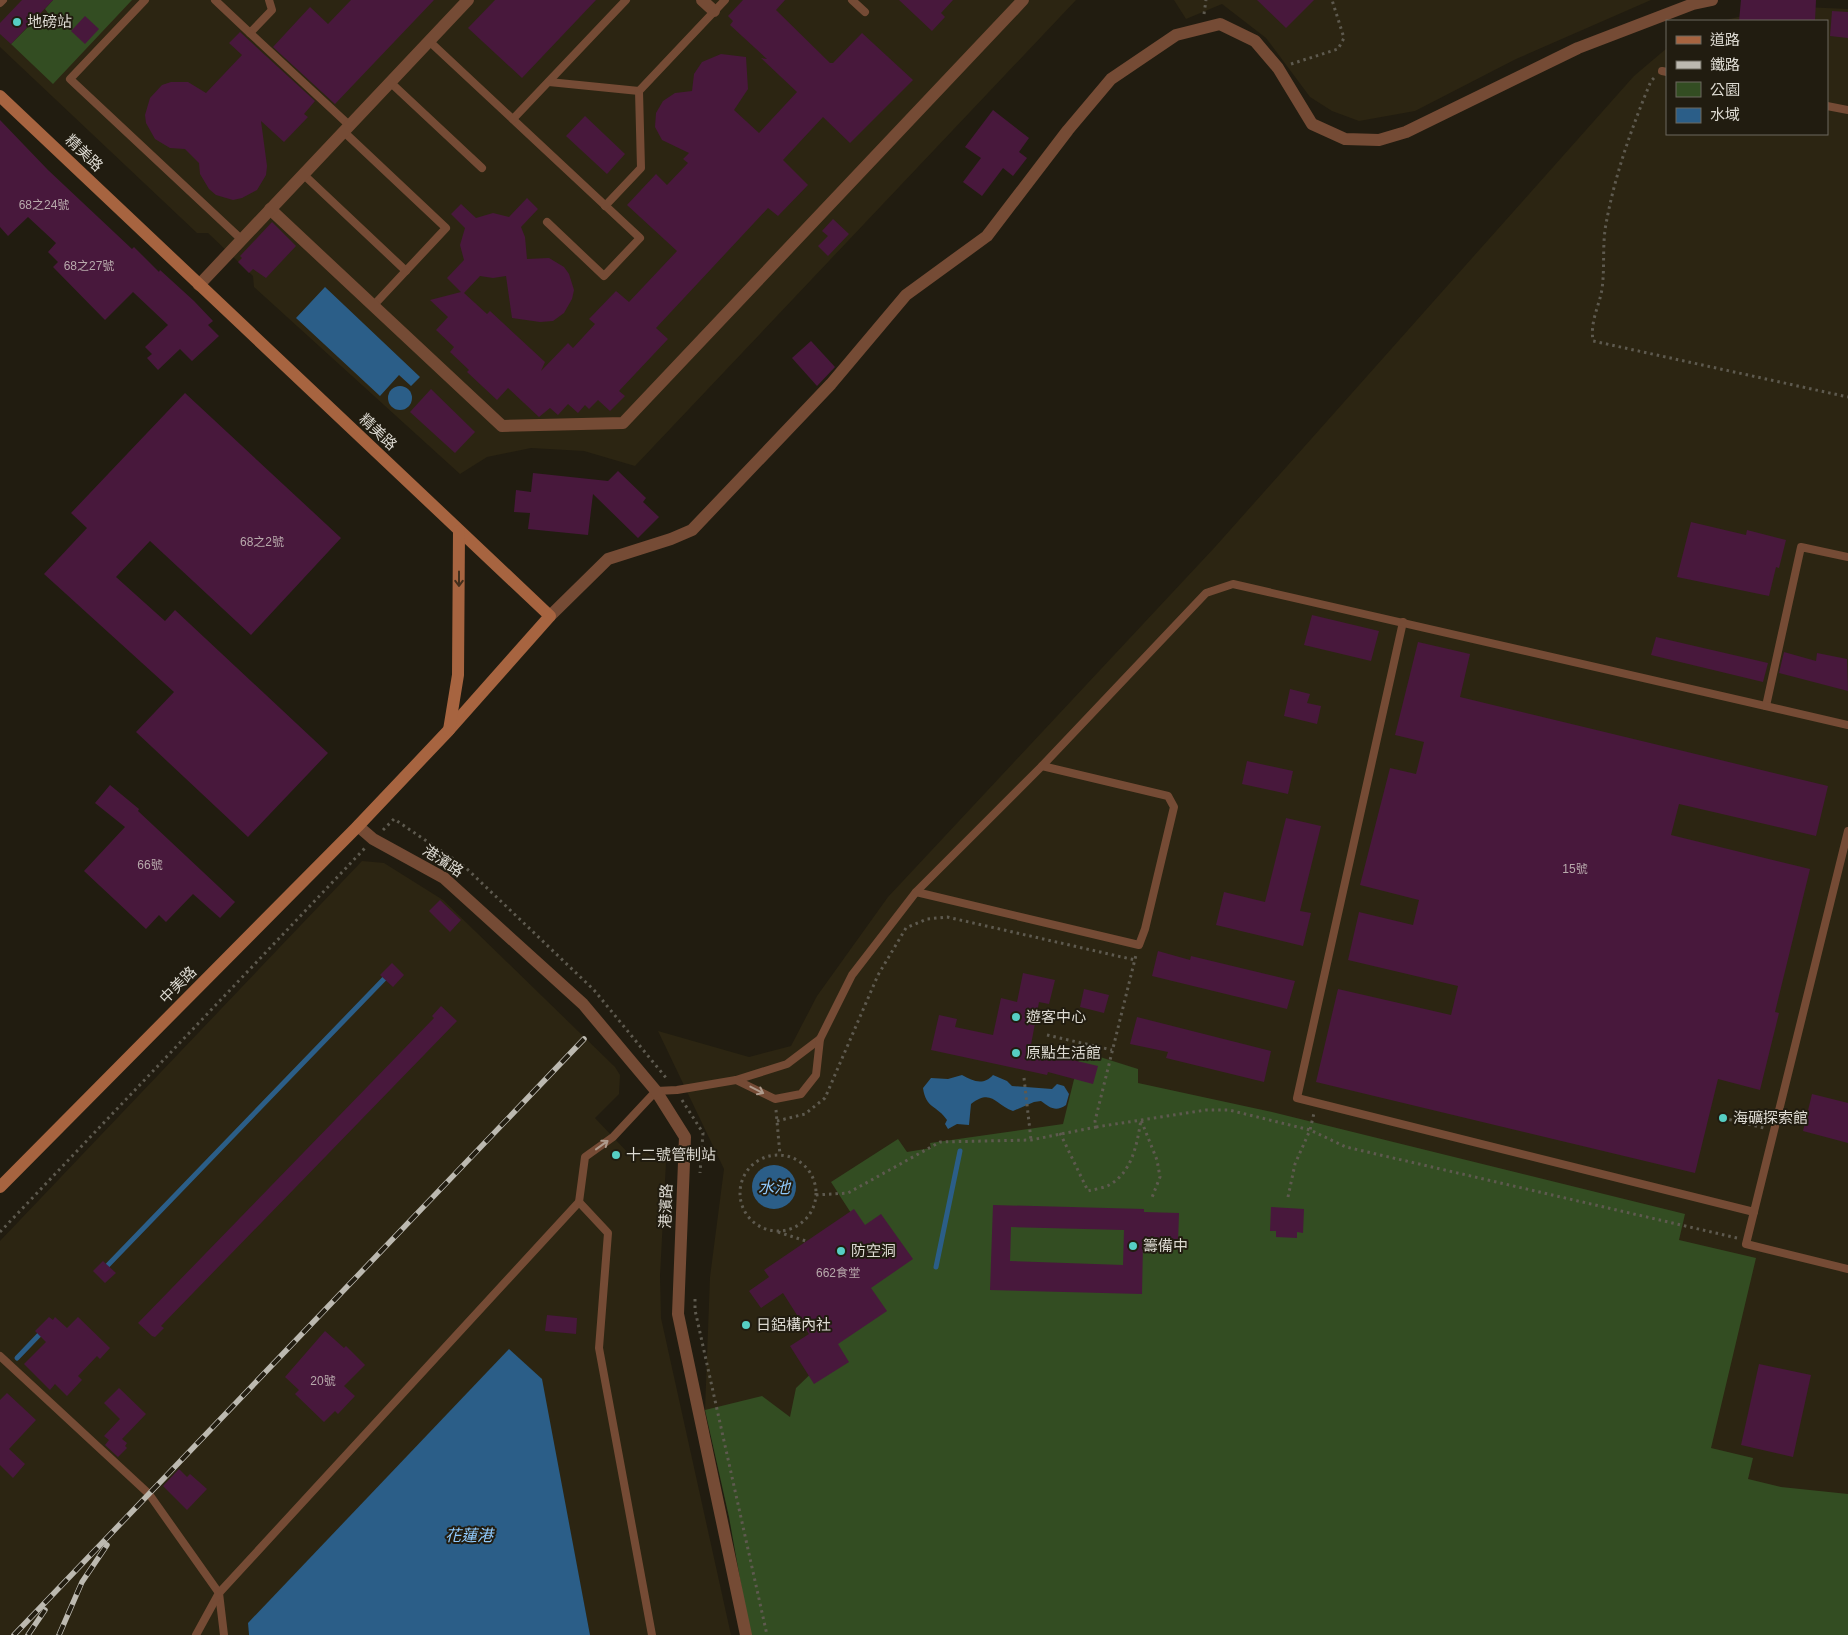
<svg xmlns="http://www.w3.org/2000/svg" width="1848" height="1635" viewBox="0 0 1848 1635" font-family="Helvetica,'Noto Sans TC',sans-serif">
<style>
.built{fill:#2c2512}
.green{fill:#334d22}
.water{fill:#2b5e88}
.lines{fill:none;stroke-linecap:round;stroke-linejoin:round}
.stream{stroke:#2b5e88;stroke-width:5}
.building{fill:#48183c;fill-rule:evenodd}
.path{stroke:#5e5a4f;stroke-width:3;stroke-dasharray:2.5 4;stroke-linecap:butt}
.lane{stroke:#754b35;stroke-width:8}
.street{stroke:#754b35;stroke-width:12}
.secondary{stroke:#a76440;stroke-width:12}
.rail-casing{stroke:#bcb9b0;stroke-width:5.5}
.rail{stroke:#211c10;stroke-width:4;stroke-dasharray:11;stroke-linecap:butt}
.oneway{stroke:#422e1c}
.oneway2{stroke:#ae9a8b}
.poi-dot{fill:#56cec3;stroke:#211c10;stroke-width:2}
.labels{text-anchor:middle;stroke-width:4;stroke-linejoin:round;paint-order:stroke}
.number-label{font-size:12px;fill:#b8aaac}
.poi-label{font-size:15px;fill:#dddad2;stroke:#211c10;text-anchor:start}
.street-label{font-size:15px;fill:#dddad2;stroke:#211c10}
.water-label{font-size:16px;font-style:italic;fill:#91cbfe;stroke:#211c10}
</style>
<rect width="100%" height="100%" fill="#211c10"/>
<g class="built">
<path d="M0,0H1076L635,466L584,451L531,448L487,457L460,474L254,287L253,276L208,233H197L0,47Z"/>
<path d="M1174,0H1651L1516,59L1415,111L1359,121L1332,111L1310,97L1266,38L1222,4L1186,19Z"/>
<path d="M1782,6L1848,9V1635L729,1517L705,1410L710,1277L724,1169L658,1031L749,1057L791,1046L817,996L888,897L1215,547L1634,76L1667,48V134H1827V21H1722Z"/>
<path d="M362,861L384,863L443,900L615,1067L620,1075L619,1094L595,1118L631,1156L639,1149L666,1162L660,1276L661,1318L731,1635H590L541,1381L248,1623L249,1635H0V1241Z"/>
</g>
<g class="green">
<path d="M53,0H132L53,84L11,44L38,17L41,20L48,13L45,9Z"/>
<path d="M1081,1051L1138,1069V1083L1272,1112L1685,1214L1679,1240L1756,1258L1711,1448L1753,1458L1748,1479L1781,1487L1848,1494V1635H750L729,1517L705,1410L762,1396L790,1417L796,1388L823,1362L848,1310L878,1255L831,1182L898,1139L907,1152L931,1148L930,1143L1063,1124Z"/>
</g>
<g class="water">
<path d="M325,287L420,377L411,386L399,375L380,396L296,318Z"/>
<circle cx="400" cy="398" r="12"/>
<path d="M962,1075C973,1081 983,1086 993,1075L1007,1081L1012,1086L1052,1089L1057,1084L1064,1086L1069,1094L1066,1105C1056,1112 1050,1108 1041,1101L1034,1102L1013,1111C995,1105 992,1088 971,1104L969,1125L957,1124L948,1129L945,1124L947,1120C937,1105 926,1109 923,1088L931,1078L948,1079Z"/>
<circle cx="774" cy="1187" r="22"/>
<path d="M509,1349L542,1379L590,1635H249L248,1623Z"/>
</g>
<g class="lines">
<g class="stream">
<path d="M108,1265L384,979"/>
<path d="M936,1267L960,1151"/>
<path d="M17,1358L39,1335"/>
</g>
</g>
<g class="building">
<path d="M22,0H53L11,44L0,34V23Z"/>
<path d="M351,0H434L335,104L273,47L310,7L328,24Z"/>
<path d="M495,0H596L522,78L468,28Z"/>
<path d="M743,0H785L776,10L830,63H833L862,33L913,80L850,143L823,117L783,160L808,185L778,216L768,208L656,328L668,339L619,391L625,396L610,411L598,400L589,409L585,405L578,413L568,404L558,415L550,408L539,417L508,388L497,400L467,372L469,370L450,352L454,347L436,330L448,317L430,300L461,292L447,278L464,260L460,245L465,228L451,214L461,204L476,218L493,213L509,217L527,198L538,209L521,227L525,237L527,259L549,258L564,267L569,274L574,290L572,299L564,313L553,321L540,322L512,318L506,276L493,278L480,276L464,293L487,314L490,311L545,362L541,371L568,343L573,348L595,324L589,319L616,291L629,302L677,251L627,205L656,174L667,185L688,163L683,159L689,153L662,140L655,127L656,113L663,101L675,93L692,91L694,74L702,62L721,54L746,57L748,89L734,110L759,133L797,92L761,58L767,59L730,25L733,21L728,16Z"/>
<path d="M899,0H953L941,13L945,17L932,31Z"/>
<path d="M1257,0H1314L1286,28Z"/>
<path d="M1741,0H1816L1815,21H1739Z"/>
<path d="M1832,11L1848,12V38L1830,36Z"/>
<path d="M85,16L99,29L85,44L71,31Z"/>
<path d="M240,32L315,101L304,114L308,117L284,142L261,121L267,166L266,175L257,190L242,198L233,200L216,195L209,189L200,174L199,163L185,149L170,148L155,139L146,123L145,115L150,98L162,85L171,82H188L206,93L242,55L229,43Z"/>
<path d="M993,110L1029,138L1019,152L1027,158L1013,176L1003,168L982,196L963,182L981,158L965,147Z"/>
<path d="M585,116L625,154L607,174L566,136Z"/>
<path d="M0,120L48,170L132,249L134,247L159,272L160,270L194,301L213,321L208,325L219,336L192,361L180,349L158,370L147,358L152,354L145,347L168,325L133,292L105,320L53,267L58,262L48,252L56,243L28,217L8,236L0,227Z"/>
<path d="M833,219L849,234L828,256L818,246L828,236L822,231Z"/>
<path d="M272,222L296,246L266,278L253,269L249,273L238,262L242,258L240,256Z"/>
<path d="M811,341L835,367L817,386L792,358Z"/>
<path d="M431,389L475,432L455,453L410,412Z"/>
<path d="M185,393L341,538L251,635L150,541L116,577L165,621L175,610L328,753L248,837L136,732L174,692L44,574L87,528L71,513Z"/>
<path d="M618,471L646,498L643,502L659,517L638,538L593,494L588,535L528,529L530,513L514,512L516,490L531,492L533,473L608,481Z"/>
<path d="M1691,522L1746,535L1747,530L1786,540L1779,568L1776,567L1769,596L1677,577Z"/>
<path d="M1312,615L1379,631L1371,661L1304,645Z"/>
<path d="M1656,637L1768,663L1763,682L1651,655Z"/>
<path d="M1418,642L1470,654L1460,697L1828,786L1816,836L1679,804L1671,835L1810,869L1775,1012L1779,1013L1760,1090L1718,1079L1695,1173L1316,1082L1338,989L1451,1015L1458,986L1348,960L1359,912L1413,925L1419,900L1360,885L1390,768L1416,774L1424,742L1395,735Z"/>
<path d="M1784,652L1816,661L1817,653L1847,659L1848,691L1779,673Z"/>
<path d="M1290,689L1310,694L1307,703L1321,706L1317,724L1284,716Z"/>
<path d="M1247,761L1293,771L1288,794L1242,784Z"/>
<path d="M110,785L139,809L138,811L235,902L220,918L193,894L166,922L159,915L146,929L84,871L125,827L95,803Z"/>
<path d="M1286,818L1321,826L1300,911L1311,913L1303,946L1216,925L1224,892L1265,902Z"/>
<path d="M440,900L461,920L450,932L429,911Z"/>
<path d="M1158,951L1190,960L1191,956L1295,981L1287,1009L1152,976Z"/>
<path d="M392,963L404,975L393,987L380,975Z"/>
<path d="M1023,973L1055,980L1049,1004L1039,1002L1030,1050L1098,1066L1093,1084L1048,1072L1047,1075L931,1050L939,1015L957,1019L955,1027L993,1035L1001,998L1017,1002Z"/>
<path d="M1084,989L1109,995L1104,1013L1080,1007Z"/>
<path d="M441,1006L457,1021L161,1326L164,1328L155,1337L152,1336L138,1323L434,1018L432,1016Z"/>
<path d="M1137,1017L1271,1051L1264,1082L1166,1058L1168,1052L1130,1044Z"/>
<path d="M1812,1094L1848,1103V1143L1803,1131Z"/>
<path d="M993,1205L1144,1209V1212L1179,1213L1178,1244L1143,1243L1142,1294L990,1290ZM1011,1227L1124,1230L1123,1265L1010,1261Z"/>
<path d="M1271,1207L1304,1209L1303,1233L1297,1232V1238L1276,1237V1231H1270Z"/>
<path d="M854,1209L865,1225L881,1214L913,1259L871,1288L887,1311L838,1344L849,1362L814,1384L790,1346L809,1334L783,1293L761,1308L749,1291L769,1277L764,1270Z"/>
<path d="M103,1261L116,1273L105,1283L93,1271Z"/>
<path d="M547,1315L577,1318L576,1334L545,1331Z"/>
<path d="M49,1317L53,1320L55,1317L67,1328L78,1317L110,1348L100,1359L97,1356L78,1376L82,1380L67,1396L55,1384L50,1390L24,1364L46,1342L35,1331Z"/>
<path d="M325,1331L344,1348L346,1346L365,1365L344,1386L355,1396L338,1414L335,1411L324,1422L295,1394L299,1390L285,1377Z"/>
<path d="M1759,1364L1811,1375L1793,1457L1741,1445Z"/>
<path d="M119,1388L146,1414L122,1439L127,1443L125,1446L127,1448L118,1457L105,1445L109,1440L104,1436L120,1419L104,1403Z"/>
<path d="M7,1393L36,1420L9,1449L25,1464L13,1478L0,1465V1400Z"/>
<path d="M179,1469L187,1477L190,1474L207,1489L187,1510L163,1486Z"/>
</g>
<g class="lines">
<g class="path">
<path d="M1204,14L1206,0"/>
<path d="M1291,64L1338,49L1344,38L1332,0"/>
<path d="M1654,78L1651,81C1632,127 1615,174 1606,224C1602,245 1605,267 1602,289C1599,307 1590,321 1593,341L1848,397"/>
<path d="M383,830L394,819L465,867L594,990L667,1079"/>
<path d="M1047,1035L1112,1050"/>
<path d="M1024,1078L1031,1140"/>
<path d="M682,1100L703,1133L700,1173"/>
<path d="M776,1110L780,1155"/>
<path d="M1723,1118L1764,1128"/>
<path d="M777,1121L805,1114L825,1098L878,975L906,928L927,919L947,917L1135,960"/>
<path d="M1096,1127L1206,1110H1229L1310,1130L1346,1147L1737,1238"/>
<path d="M1060,1133L1088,1191C1095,1189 1105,1188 1111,1184C1133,1170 1137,1143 1141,1120L1157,1160L1160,1177L1151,1200"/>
<circle cx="778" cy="1193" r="38"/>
<path d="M816,1195L848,1193L940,1142L1031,1140L1096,1127L1095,1121L1136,955"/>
<path d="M1288,1197L1295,1164L1310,1130L1314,1113"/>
<path d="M0,1232L365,848"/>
<path d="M778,1232L806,1241"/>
<path d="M695,1299V1310L767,1635"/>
</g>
<g class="lane">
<path d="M145,0L70,79L241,239"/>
<path d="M215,0L250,33L272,10L269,0"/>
<path d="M852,0L865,12"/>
<path d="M0,3L3,0"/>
<path d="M250,33L349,125"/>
<path d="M429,41L640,238L604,276L547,222"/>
<path d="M1662,71L1667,72"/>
<path d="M390,82L482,168"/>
<path d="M549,82L639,91"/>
<path d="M1827,106L1848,110"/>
<path d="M513,119L626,0"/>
<path d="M343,131L446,228L373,306"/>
<path d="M303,174L406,271"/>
<path d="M605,206L641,168L639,91L725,0"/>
<path d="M1403,622L1297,1098L1754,1212"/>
<path d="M1766,706L1801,547L1848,557"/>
<path d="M1848,831L1746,1244L1848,1269"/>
<path d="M916,892L1042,766"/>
<path d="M736,1080L787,1064L820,1039"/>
<path d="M579,1202L585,1157L613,1137L656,1091L677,1090L736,1080L775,1099L801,1094L816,1075L820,1039L852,975L916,892L1139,945L1145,929L1174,807L1168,796L1042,766L1206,593L1233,584L1848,725"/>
<path d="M0,1356L149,1494L219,1593L224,1635"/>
<path d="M196,1635L219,1593L579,1202L608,1233L599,1348L652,1635"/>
</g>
<g class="street">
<path d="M702,0L714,11"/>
<path d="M270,209L502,426L623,423L1023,0"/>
<path d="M199,285L468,0"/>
<path d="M550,616L608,559L671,539L692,530L831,384L906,295L987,236L1068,130L1111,79L1176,35L1220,24L1255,41L1278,68L1312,124L1345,139L1379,140L1406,132L1578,48L1693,4L1712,0"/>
<path d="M358,826L373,839L444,878L583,1004L656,1091L685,1137L678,1314L746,1635"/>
</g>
<g class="secondary">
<path d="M0,96L550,616L448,731L358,826L0,1187"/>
<path d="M449,730L458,675L459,531"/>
</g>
<defs>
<g id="rail">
<path d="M14,1635L584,1039"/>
<path d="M28,1635L45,1610"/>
<path d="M59,1635L82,1582L107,1545"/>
</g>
</defs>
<use href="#rail" class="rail-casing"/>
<use href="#rail" class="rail"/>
</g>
<defs><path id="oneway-shaft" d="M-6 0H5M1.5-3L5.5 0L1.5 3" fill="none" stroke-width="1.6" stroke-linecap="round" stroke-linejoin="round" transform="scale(1.25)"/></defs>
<use class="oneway" href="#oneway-shaft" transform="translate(459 579) rotate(90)"/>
<g class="oneway2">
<use href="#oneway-shaft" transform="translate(757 1090) rotate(27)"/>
<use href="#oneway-shaft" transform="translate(602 1145) rotate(-36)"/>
</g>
<g class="poi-dot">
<circle cx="17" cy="22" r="5"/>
<circle cx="1016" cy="1017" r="5"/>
<circle cx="1016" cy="1053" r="5"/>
<circle cx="1723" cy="1118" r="5"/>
<circle cx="616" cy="1155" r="5"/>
<circle cx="1133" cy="1246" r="5"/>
<circle cx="841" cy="1251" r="5"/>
<circle cx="746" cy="1325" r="5"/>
</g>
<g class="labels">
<g class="number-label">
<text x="44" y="209">68之24號</text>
<text x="89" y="270">68之27號</text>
<text x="262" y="546">68之2號</text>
<text x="150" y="869">66號</text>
<text x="1575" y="873">15號</text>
<text x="838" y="1277">662食堂</text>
<text x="323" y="1385">20號</text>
</g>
<g class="poi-label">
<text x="27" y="27">地磅站</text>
<text x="1026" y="1022">遊客中心</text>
<text x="1026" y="1058">原點生活館</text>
<text x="1733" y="1123">海礦探索館</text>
<text x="626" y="1160">十二號管制站</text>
<text x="1143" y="1251">籌備中</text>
<text x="851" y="1256">防空洞</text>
<text x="756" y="1330">日鋁構內社</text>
</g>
<g class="street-label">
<text transform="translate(84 153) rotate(44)" y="5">精美路</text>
<text transform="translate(378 432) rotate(43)" y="5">精美路</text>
<text transform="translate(443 861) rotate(33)" y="5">港濱路</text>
<text transform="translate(178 985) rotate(-45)" y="5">中美路</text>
<text transform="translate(666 1206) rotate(-88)" y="5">港濱路</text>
</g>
<g class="water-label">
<text x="774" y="1193">水池</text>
<text x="469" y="1541">花蓮港</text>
</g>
</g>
<rect x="1666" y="20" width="162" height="115" fill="#211c10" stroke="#6c685e"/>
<rect x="1676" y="36" width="25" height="8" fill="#a76440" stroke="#6c685e"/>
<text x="1710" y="45" font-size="15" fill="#dddad2">道路</text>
<rect x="1676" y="61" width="25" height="8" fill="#bcb9b0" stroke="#6c685e"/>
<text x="1710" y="70" font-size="15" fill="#dddad2">鐵路</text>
<rect x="1676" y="82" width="25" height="15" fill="#334d22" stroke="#6c685e"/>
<text x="1710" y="95" font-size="15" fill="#dddad2">公園</text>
<rect x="1676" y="108" width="25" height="15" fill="#2b5e88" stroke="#6c685e"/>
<text x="1710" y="120" font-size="15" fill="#dddad2">水域</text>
</svg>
